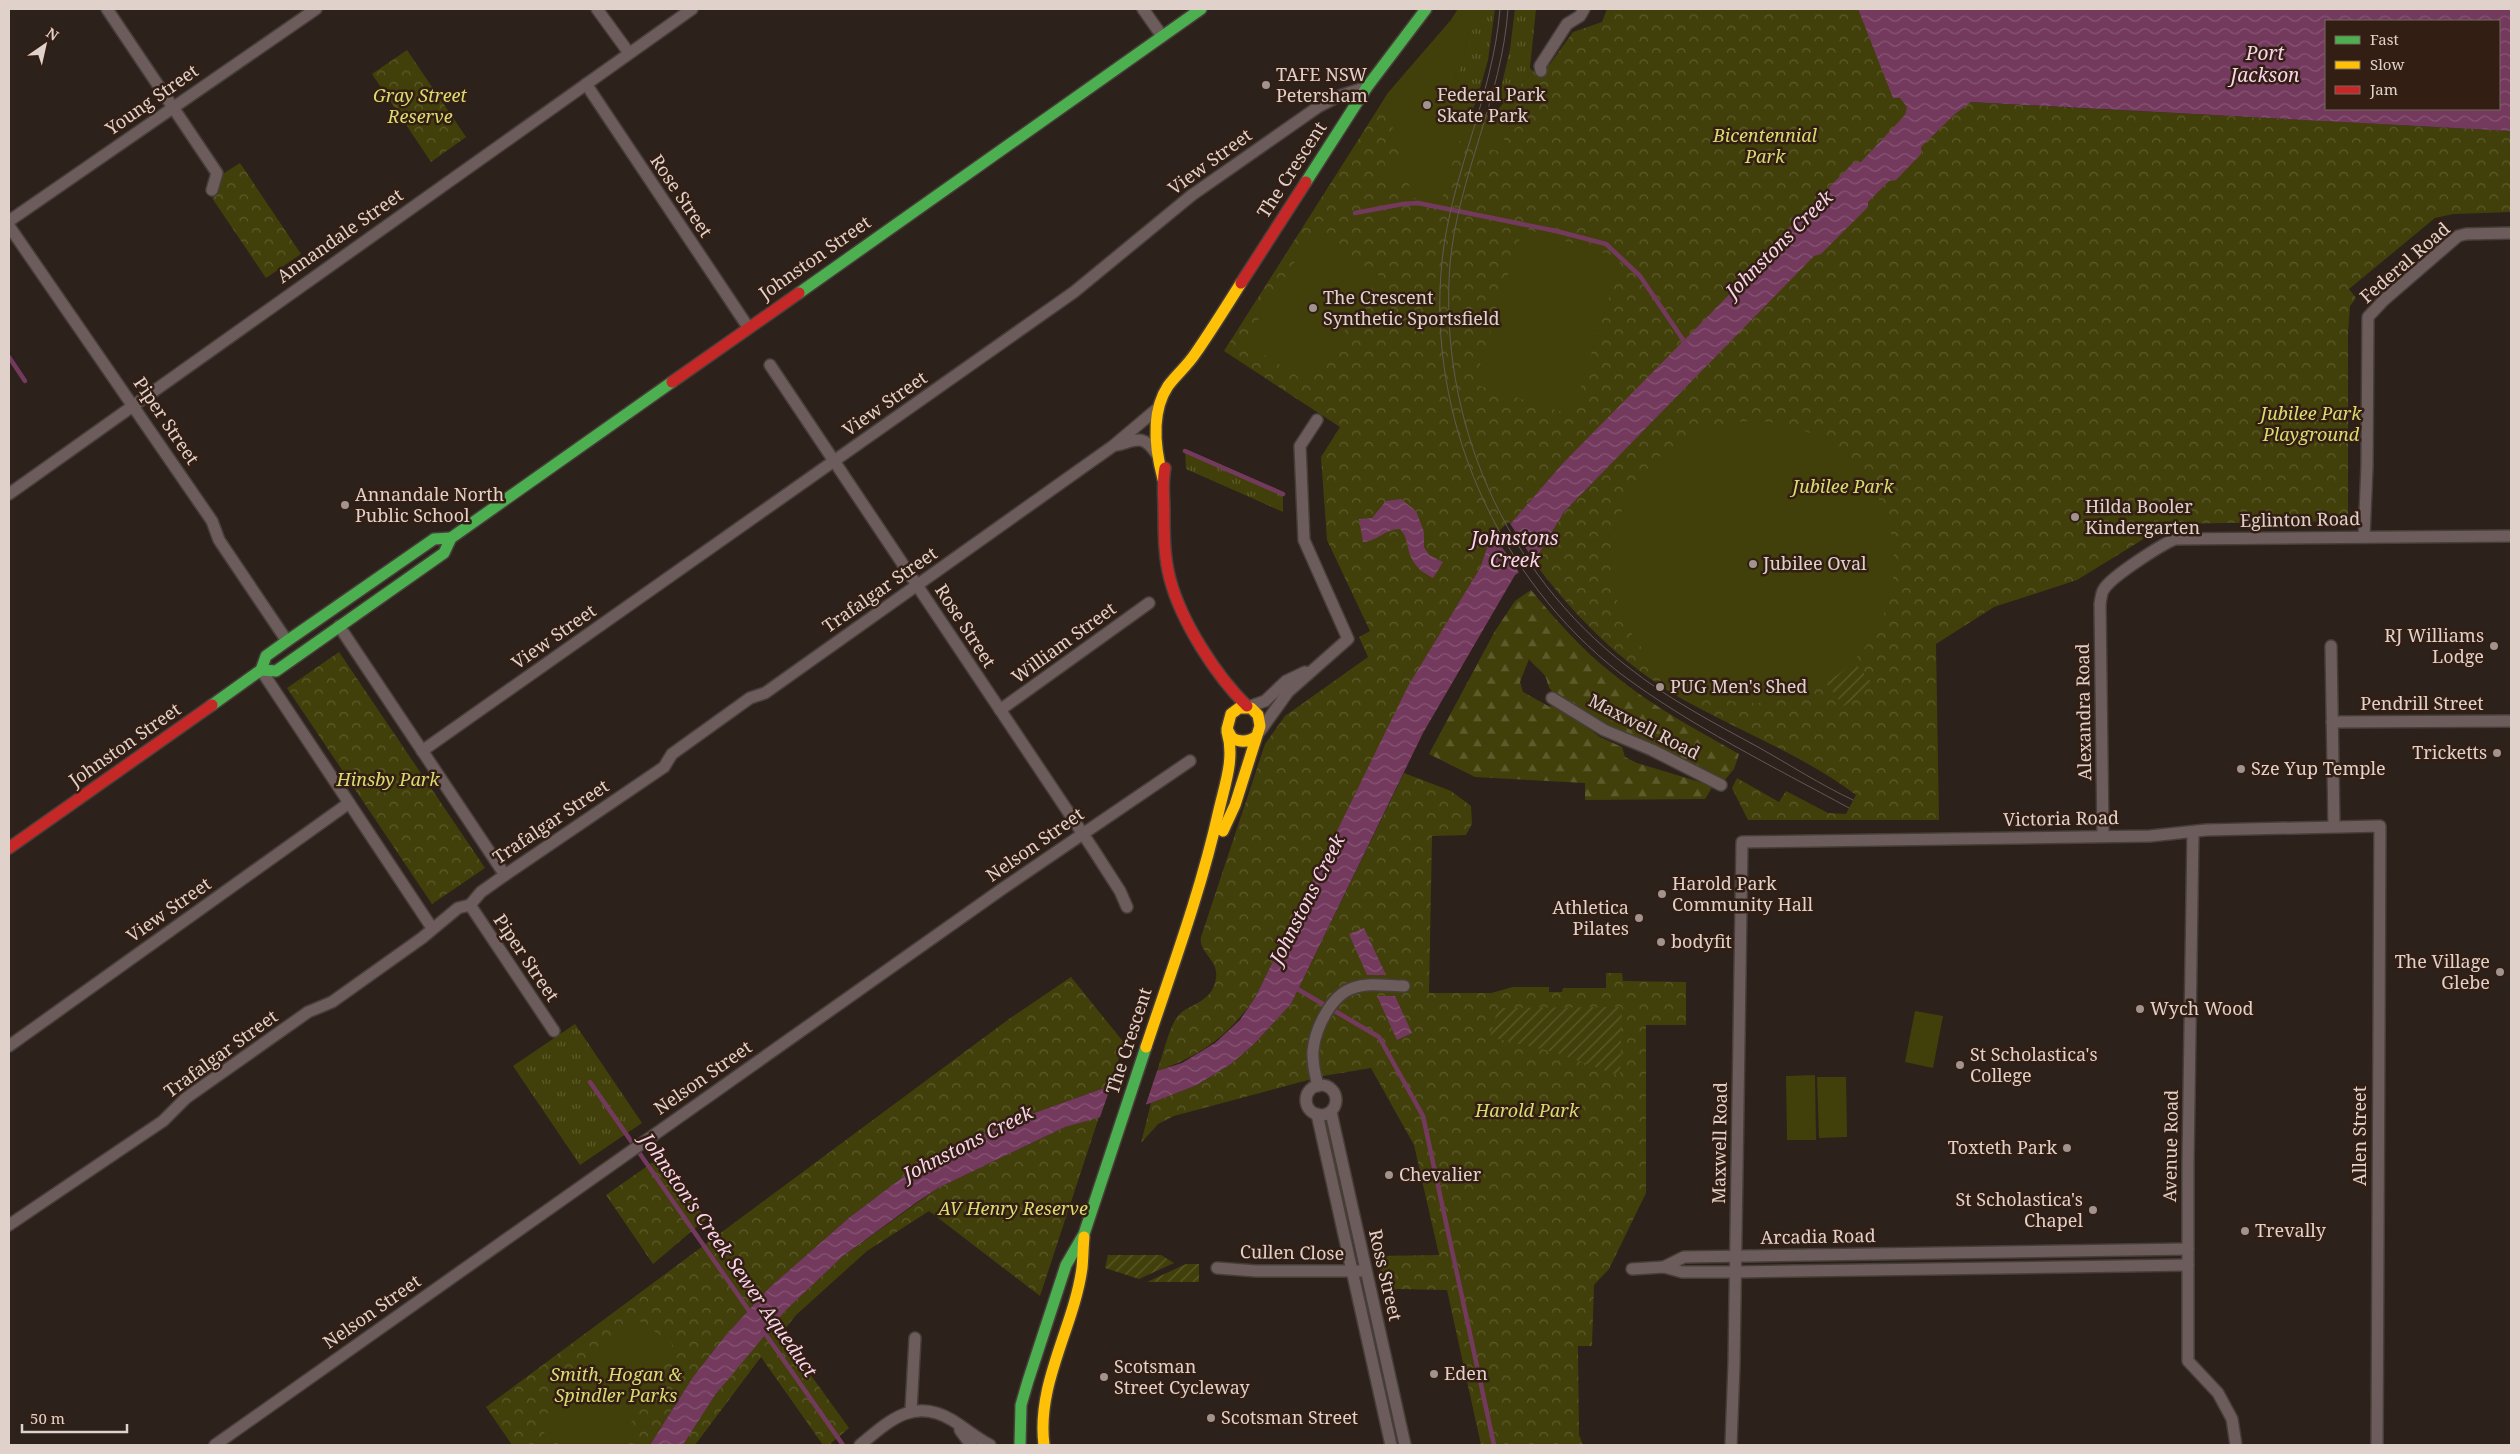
<svg xmlns="http://www.w3.org/2000/svg" width="2520" height="1454" viewBox="0 0 2520 1454" font-family="'Noto Serif',serif">
<style>
.grass{fill:url(#grass-tufts)}
.forest{fill:url(#forest-firs)}
.park{fill:url(#park-crowns)}
.garden{fill:url(#garden-furrows)}
.pitch{fill:#42400a}
.water{fill:url(#water-waves);fill-rule:evenodd}
.pier{fill:#2c211b}
.lines{fill:none;stroke-linecap:round;stroke-linejoin:round}
.stream{stroke:#733a5e;stroke-width:4.5}
.street-casing{stroke:#473e39;stroke-width:14}
.fast-casing{stroke:#473e39;stroke-width:14}
.slow-casing{stroke:#473e39;stroke-width:14}
.jam-casing{stroke:#473e39;stroke-width:14}
.street{stroke:#6d5c5c;stroke-width:11}
.fast{stroke:#4caf50;stroke-width:11}
.slow{stroke:#ffc107;stroke-width:11}
.jam{stroke:#c62828;stroke-width:11}
.tram{stroke:#645856;stroke-width:1}
.poi-dot{fill:#a1938d;stroke:#331e14;stroke-width:2}
.labels{text-anchor:middle;stroke-width:5;stroke-linejoin:round;paint-order:stroke}
.poi-label{font-size:18px;fill:#e0d1ca;stroke:#331e14;text-anchor:start}
.park-label{font-size:18px;font-style:italic;fill:#dadc71;stroke:#331e14}
.street-label{font-size:18px;fill:#e0d1ca;stroke:#331e14}
.water-label{font-size:19px;font-style:italic;fill:#fad4eb;stroke:#331e14}
</style>
<defs>
<pattern id="grass-tufts" width="24" height="20" patternUnits="userSpaceOnUse" patternTransform="scale(1.25)"><rect width="24" height="20" fill="#42400a"/><path d="M3 7l-1-3M5 7V3M7 7l1-3M15 17l-1-3M17 17v-4M19 17l1-3" fill="none" stroke="#5d5b2c"/></pattern>
<pattern id="forest-firs" width="22" height="20" patternUnits="userSpaceOnUse" patternTransform="scale(1.25)"><rect width="22" height="20" fill="#42400a"/><path d="M5 1l3.5 6h-7zM16 11l3.5 6h-7z" fill="#5d5b2c"/></pattern>
<pattern id="park-crowns" width="20" height="18" patternUnits="userSpaceOnUse" patternTransform="scale(1.25)"><rect width="20" height="18" fill="#42400a"/><path d="M2 6a3 3 0 1 1 6 0M12 15a3 3 0 1 1 6 0" fill="none" stroke="#5d5b2c"/></pattern>
<pattern id="garden-furrows" width="10" height="10" patternUnits="userSpaceOnUse" patternTransform="scale(1.25)"><rect width="10" height="10" fill="#42400a"/><path d="M-1 1l2-2M0 10L10 0M9 11l2-2" fill="none" stroke="#5d5b2c"/></pattern>
<pattern id="water-waves" width="16" height="10" patternUnits="userSpaceOnUse" patternTransform="scale(1.25)"><rect width="16" height="10" fill="#733a5e"/><path d="M0 5q4-4 8 0t8 0" fill="none" stroke="#875574"/></pattern>
</defs>
<rect width="100%" height="100%" fill="#2c211b"/>
<g class="grass">
<path d="M1470,9H1495L1488,60L1477,99L1455,78L1465,57Z"/>
<path d="M1515,9H1536L1530,68L1533,71L1504,103L1498,101L1510,49Z"/>
<path d="M1185,449L1283,492V512L1186,469Z"/>
<path d="M575,1024L642,1123L580,1165L513,1066Z"/>
</g>
<path class="forest" d="M1531,590C1556,620 1582,650 1613,674C1651,706 1696,729 1739,754L1734,769L1723,782L1655,745L1652,747C1619,727 1581,716 1551,690C1547,686 1548,681 1545,676C1541,670 1533,665 1529,659L1520,682L1523,692L1550,707L1553,702L1600,737L1622,747L1625,757L1637,763L1713,786L1705,799L1585,800V783L1475,777L1429,754L1495,631L1515,601Z"/>
<g class="park">
<path d="M1458,9H1470L1465,57L1455,78L1477,99L1471,111L1492,116L1533,71L1537,74L1550,64L1573,32L1602,22L1607,9H1858L1894,98L2511,131V212L2453,214L2435,218L2349,289L2356,298L2350,306L2348,332V521L2168,524L2077,580L1994,607L1936,644L1939,820H1748L1732,788L1737,778L1779,802L1786,791L1828,813L1846,814L1856,795C1807,758 1751,736 1697,707C1631,673 1578,621 1534,562L1564,512L1771,299L1684,342L1563,463L1512,522L1488,545L1480,568L1408,687L1256,996C1231,1034 1201,1056 1157,1071C1163,1055 1167,1035 1175,1020C1184,1003 1212,1006 1216,978C1219,960 1198,952 1201,937L1265,744L1285,716L1368,657L1359,637L1370,631L1327,540L1321,457L1340,427L1224,351L1388,93L1451,20Z"/>
<path d="M407,50L466,137L431,162L372,74Z"/>
<path d="M240,163L301,254L266,278L212,198L218,194L221,175Z"/>
<path d="M339,652L485,868L432,904L287,688Z"/>
<path d="M1404,773L1451,791L1471,806L1472,824L1466,835L1432,836L1429,993H1491L1513,987H1549V992H1562L1563,988H1606V973H1622L1623,981L1686,982V1025H1646V1193L1609,1269L1594,1285L1592,1346H1578L1579,1435L1583,1445H1481L1447,1290L1397,1289L1385,1291L1377,1256L1439,1255L1414,1145L1371,1068L1323,1076L1174,1116L1158,1124L1141,1143L1151,1103L1197,1085L1231,1064L1254,1044L1291,1004Z"/>
<path d="M1071,977L1125,1044L1107,1087L1009,1122L915,1168L850,1217L770,1287L725,1336L693,1377L650,1445H512L486,1407L1009,1019Z"/>
<path d="M1099,1117L1040,1296L929,1211L867,1251L796,1315L781,1334L849,1428L829,1445H823L761,1357L695,1445H683L715,1395L757,1342L786,1310L843,1256L938,1188L1065,1127Z"/>
<path d="M663,1155L706,1219L653,1264L606,1195Z"/>
</g>
<g class="garden">
<path d="M1853,661L1873,684L1844,706L1826,683Z"/>
<path d="M1622,1007L1620,1076L1554,1052L1490,1037L1498,1008Z"/>
<path d="M1328,1119L1355,1237L1349,1238L1322,1120Z"/>
<path d="M1108,1255H1161L1174,1263L1139,1279L1105,1268Z"/>
<path d="M1186,1264H1199V1282H1147Z"/>
<path d="M1360,1290H1366L1401,1445H1395Z"/>
</g>
<g class="pitch">
<path d="M1458,9H1470L1465,57L1455,78L1477,99L1472,111L1492,116L1504,103L1510,107L1504,138L1507,151H1497L1459,141L1441,202L1410,197L1409,179L1389,183L1384,159L1404,154L1390,121L1378,109L1388,93L1451,20Z"/>
<path d="M1523,228L1621,259L1572,415L1474,384Z"/>
<path d="M1313,233L1380,276L1310,384L1244,342Z"/>
<circle cx="1753" cy="562" r="141"/>
<path d="M1915,1011L1943,1016L1933,1068L1905,1062Z"/>
<path d="M1815,1075L1816,1140H1787L1786,1076Z"/>
<path d="M1817,1077H1846L1847,1137L1819,1138Z"/>
<path d="M639,1321L673,1344L619,1445H565L544,1435L547,1414L585,1364Z"/>
</g>
<g class="water">
<path d="M1858,9H2511V131L1971,102L1956,113L1921,147V154L1896,180L1889,181L1868,202V207L1821,254L1814,256L1564,512L1534,562L1515,575L1423,733L1291,1004L1254,1044L1231,1064L1197,1085L1151,1103L1065,1127L938,1188L917,1202L843,1256L786,1310L715,1395L683,1445H650L693,1377L725,1336L770,1287L850,1217L915,1168L1009,1122L1107,1087L1182,1063L1215,1043L1240,1020L1256,996L1408,686L1480,568L1488,545L1512,522L1563,463L1788,235L1787,230L1854,162H1861L1905,115L1907,107L1900,98H1893ZM2326,21H2499V109H2326Z"/>
<path d="M1401,499L1416,511L1424,532V547L1429,555L1443,562L1433,578C1424,573 1417,569 1412,559C1406,549 1409,538 1400,529C1385,529 1378,541 1363,542L1359,519L1372,518L1386,501Z"/>
<path d="M1364,928L1386,975H1367L1349,934Z"/>
<path d="M1377,996H1395L1412,1033L1397,1040Z"/>
</g>
<g class="pier">
<path d="M1509,522L1536,564L1520,574L1494,535Z"/>
<path d="M1158,1068L1145,1107L1099,1120L1112,1083Z"/>
</g>
<g class="lines">
<g class="stream">
<path d="M1355,213L1403,204L1418,203L1556,231L1606,244L1640,276L1686,344"/>
<path d="M9,357L25,381"/>
<path d="M1185,451L1283,494"/>
<path d="M1294,987L1379,1037L1423,1116L1494,1445"/>
<path d="M590,1082L752,1315"/>
<path d="M762,1329L843,1445"/>
</g>
<defs>
<g id="street">
<path d="M107,9L217,173L212,190"/>
<path d="M597,9L629,53"/>
<path d="M1143,9L1162,36"/>
<path d="M1541,71L1540,66L1567,24L1580,16L1584,9"/>
<path d="M586,84L748,327"/>
<path d="M9,221L316,9"/>
<path d="M9,226L212,521L219,540L287,641"/>
<path d="M770,365L1093,849L1120,891L1127,907"/>
<path d="M1117,445C1137,440 1143,434 1156,453"/>
<path d="M9,494L692,9"/>
<path d="M2364,537L2367,467L2368,317L2384,300L2458,236L2466,234L2511,233"/>
<path d="M339,626L505,875"/>
<path d="M2331,646L2334,826"/>
<path d="M261,670L432,928"/>
<path d="M1552,698L1604,730L1652,750L1721,785"/>
<path d="M1248,707L1265,701L1286,681L1305,672"/>
<path d="M1000,710L1149,603"/>
<path d="M2332,722L2511,721"/>
<path d="M1260,731L1288,692L1348,639L1304,540L1300,446L1317,420"/>
<path d="M422,751L1074,292L1192,195L1318,107L1339,96L1367,87"/>
<path d="M2193,832L2188,1162V1361L2218,1393L2232,1419L2236,1445"/>
<path d="M2103,836L2100,604C2101,599 2101,593 2104,589C2112,576 2161,545 2175,539L2511,536"/>
<path d="M470,905L554,1031"/>
<path d="M9,1046L349,803"/>
<circle cx="1321" cy="1100" r="15"/>
<path d="M1318,1086C1315,1074 1312,1063 1313,1051C1315,1029 1331,995 1353,988C1369,982 1388,986 1404,986"/>
<path d="M1331,1112L1405,1445"/>
<path d="M1317,1114L1391,1445"/>
<path d="M9,1225L163,1121L186,1098L308,1012L332,1002L422,938L458,908L470,905L481,892L505,875L664,767L672,754L750,698L765,693L1113,446L1158,408"/>
<path d="M1664,1267L1684,1257L2188,1249"/>
<path d="M1217,1268L1256,1271H1360"/>
<path d="M1632,1269L1664,1267L1682,1272H1736L2188,1265"/>
<path d="M911,1410L915,1338"/>
<path d="M960,1430L971,1445"/>
<path d="M215,1445L1002,889L1190,761"/>
<path d="M860,1445C889,1421 913,1397 952,1420C965,1428 976,1438 990,1445"/>
<path d="M1731,1445L1734,1364L1742,842L2150,836L2206,830L2380,826L2377,1445"/>
</g>
<g id="fast">
<path d="M1306,182L1367,87L1426,9"/>
<path d="M799,293L1201,9"/>
<path d="M261,670L276,671L444,553L451,538L672,382"/>
<path d="M212,705L261,670L266,656L287,641L434,539L451,538"/>
<path d="M1020,1445L1021,1405L1028,1381L1066,1265L1084,1234L1146,1047"/>
</g>
<g id="slow">
<path d="M1163,479C1155,449 1150,413 1168,386C1176,375 1187,366 1195,354C1211,331 1226,307 1241,283"/>
<path d="M1223,831L1235,805L1260,726L1258,715L1251,708H1239L1231,714L1227,729L1232,738C1241,743 1249,742 1257,736"/>
<path d="M1146,1047C1172,969 1201,891 1219,810C1225,784 1235,758 1227,732"/>
<path d="M1044,1445C1036,1384 1074,1327 1082,1268C1083,1258 1083,1247 1084,1237"/>
</g>
<g id="jam">
<path d="M1241,283L1306,182"/>
<path d="M672,382L799,293"/>
<path d="M1165,468C1162,482 1164,496 1164,510C1164,533 1164,557 1170,579C1181,621 1216,676 1247,706"/>
<path d="M9,848L212,705"/>
</g>
</defs>
<use href="#street" class="street-casing"/>
<use href="#fast" class="fast-casing"/>
<use href="#slow" class="slow-casing"/>
<use href="#jam" class="jam-casing"/>
<use href="#street" class="street"/>
<use href="#fast" class="fast"/>
<use href="#slow" class="slow"/>
<use href="#jam" class="jam"/>
<g class="tram">
<path d="M1500,9C1493,96 1451,174 1442,261C1426,417 1497,578 1621,674C1689,725 1774,767 1849,808"/>
<path d="M1508,9C1502,97 1458,176 1450,264C1438,418 1504,572 1628,667C1668,699 1714,723 1758,747C1790,765 1821,785 1853,800"/>
</g>
</g>
<g class="poi-dot">
<circle cx="1266" cy="85" r="5"/>
<circle cx="1427" cy="105" r="5"/>
<circle cx="1313" cy="308" r="5"/>
<circle cx="345" cy="505" r="5"/>
<circle cx="2075" cy="517" r="5"/>
<circle cx="1753" cy="564" r="5"/>
<circle cx="2494" cy="646" r="5"/>
<circle cx="1660" cy="687" r="5"/>
<circle cx="2497" cy="753" r="5"/>
<circle cx="2241" cy="769" r="5"/>
<circle cx="1662" cy="894" r="5"/>
<circle cx="1639" cy="918" r="5"/>
<circle cx="1661" cy="942" r="5"/>
<circle cx="2500" cy="972" r="5"/>
<circle cx="2140" cy="1009" r="5"/>
<circle cx="1960" cy="1065" r="5"/>
<circle cx="2067" cy="1148" r="5"/>
<circle cx="1389" cy="1175" r="5"/>
<circle cx="2093" cy="1210" r="5"/>
<circle cx="2245" cy="1231" r="5"/>
<circle cx="1434" cy="1374" r="5"/>
<circle cx="1104" cy="1377" r="5"/>
<circle cx="1211" cy="1418" r="5"/>
</g>
<g class="labels">
<g class="poi-label">
<text x="1276" y="81">TAFE NSW<tspan x="1276" dy="21">Petersham</tspan></text>
<text x="1437" y="101">Federal Park<tspan x="1437" dy="21">Skate Park</tspan></text>
<text x="1323" y="304">The Crescent<tspan x="1323" dy="21">Synthetic Sportsfield</tspan></text>
<text x="355" y="501">Annandale North<tspan x="355" dy="21">Public School</tspan></text>
<text x="2085" y="513">Hilda Booler<tspan x="2085" dy="21">Kindergarten</tspan></text>
<text x="1763" y="570">Jubilee Oval</text>
<text x="2484" y="642" text-anchor="end">RJ Williams<tspan x="2484" dy="21">Lodge</tspan></text>
<text x="1670" y="693">PUG Men's Shed</text>
<text x="2487" y="759" text-anchor="end">Tricketts</text>
<text x="2251" y="775">Sze Yup Temple</text>
<text x="1672" y="890">Harold Park<tspan x="1672" dy="21">Community Hall</tspan></text>
<text x="1629" y="914" text-anchor="end">Athletica<tspan x="1629" dy="21">Pilates</tspan></text>
<text x="1671" y="948">bodyfit</text>
<text x="2490" y="968" text-anchor="end">The Village<tspan x="2490" dy="21">Glebe</tspan></text>
<text x="2150" y="1015">Wych Wood</text>
<text x="1970" y="1061">St Scholastica's<tspan x="1970" dy="21">College</tspan></text>
<text x="2057" y="1154" text-anchor="end">Toxteth Park</text>
<text x="1399" y="1181">Chevalier</text>
<text x="2083" y="1206" text-anchor="end">St Scholastica's<tspan x="2083" dy="21">Chapel</tspan></text>
<text x="2255" y="1237">Trevally</text>
<text x="1114" y="1373">Scotsman<tspan x="1114" dy="21">Street Cycleway</tspan></text>
<text x="1444" y="1380">Eden</text>
<text x="1221" y="1424">Scotsman Street</text>
</g>
<g class="park-label">
<text x="420" y="102">Gray Street<tspan x="420" dy="21">Reserve</tspan></text>
<text x="1765" y="142">Bicentennial<tspan x="1765" dy="21">Park</tspan></text>
<text x="2311" y="420">Jubilee Park<tspan x="2311" dy="21">Playground</tspan></text>
<text x="1843" y="493">Jubilee Park</text>
<text x="388" y="786">Hinsby Park</text>
<text x="1527" y="1117">Harold Park</text>
<text x="1013" y="1215">AV Henry Reserve</text>
<text x="616" y="1381">Smith, Hogan &amp;<tspan x="616" dy="21">Spindler Parks</tspan></text>
</g>
<g class="street-label">
<text transform="translate(152 100) rotate(-35)" y="6">Young Street</text>
<text transform="translate(1210 162) rotate(-36)" y="6">View Street</text>
<text transform="translate(1292 170) rotate(-57)" y="6">The Crescent</text>
<text transform="translate(681 196) rotate(56)" y="6">Rose Street</text>
<text transform="translate(340 236) rotate(-35)" y="6">Annandale Street</text>
<text transform="translate(815 258) rotate(-35)" y="6">Johnston Street</text>
<text transform="translate(2405 263) rotate(-41)" y="6">Federal Road</text>
<text transform="translate(885 404) rotate(-35)" y="6">View Street</text>
<text transform="translate(166 421) rotate(56)" y="6">Piper Street</text>
<text transform="translate(2300 520) rotate(-1)" y="6">Eglinton Road</text>
<text transform="translate(880 590) rotate(-35)" y="6">Trafalgar Street</text>
<text transform="translate(965 626) rotate(57)" y="6">Rose Street</text>
<text transform="translate(554 637) rotate(-35)" y="6">View Street</text>
<text transform="translate(1064 643) rotate(-36)" y="6">William Street</text>
<text x="2422" y="710">Pendrill Street</text>
<text transform="translate(2084 712) rotate(-91)" y="6">Alexandra Road</text>
<text transform="translate(1644 727) rotate(27)" y="6">Maxwell Road</text>
<text transform="translate(125 745) rotate(-35)" y="6">Johnston Street</text>
<text transform="translate(2061 819) rotate(-1)" y="6">Victoria Road</text>
<text transform="translate(551 822) rotate(-34)" y="6">Trafalgar Street</text>
<text transform="translate(1035 845) rotate(-35)" y="6">Nelson Street</text>
<text transform="translate(169 910) rotate(-35)" y="6">View Street</text>
<text transform="translate(526 958) rotate(56)" y="6">Piper Street</text>
<text transform="translate(1129 1041) rotate(-72)" y="6">The Crescent</text>
<text transform="translate(221 1054) rotate(-36)" y="6">Trafalgar Street</text>
<text transform="translate(703 1078) rotate(-35)" y="6">Nelson Street</text>
<text transform="translate(2360 1136) rotate(-90)" y="6">Allen Street</text>
<text transform="translate(1720 1143) rotate(-89)" y="6">Maxwell Road</text>
<text transform="translate(2171 1146) rotate(-89)" y="6">Avenue Road</text>
<text transform="translate(1818 1237) rotate(-1)" y="6">Arcadia Road</text>
<text transform="translate(1292 1253) rotate(1)" y="6">Cullen Close</text>
<text transform="translate(1385 1275) rotate(77)" y="6">Ross Street</text>
<text transform="translate(372 1312) rotate(-35)" y="6">Nelson Street</text>
</g>
<g class="water-label">
<text x="2265" y="60">Port<tspan x="2265" dy="22">Jackson</tspan></text>
<text transform="translate(1779 244) rotate(-45)" y="7">Johnstons Creek</text>
<text x="1515" y="545">Johnstons<tspan x="1515" dy="22">Creek</tspan></text>
<text transform="translate(1307 899) rotate(-63)" y="7">Johnstons Creek</text>
<text transform="translate(968 1143) rotate(-27)" y="7">Johnstons Creek</text>
<text transform="translate(729 1255) rotate(55)" y="7">Johnston's Creek Sewer Aqueduct</text>
</g>
</g>
<rect width="2520" height="1454" fill="none" stroke="#e0d1ca" stroke-width="20"/>
<rect x="2325" y="20" width="175" height="90" fill="#331e14" stroke="#78665d"/>
<rect x="2335" y="36" width="25" height="8" fill="#4caf50" stroke="#78665d"/>
<text x="2370" y="45" font-size="15" fill="#e0d1ca">Fast</text>
<rect x="2335" y="61" width="25" height="8" fill="#ffc107" stroke="#78665d"/>
<text x="2370" y="70" font-size="15" fill="#e0d1ca">Slow</text>
<rect x="2335" y="86" width="25" height="8" fill="#c62828" stroke="#78665d"/>
<text x="2370" y="95" font-size="15" fill="#e0d1ca">Jam</text>
<g transform="translate(45 45) rotate(34)" stroke="#331e14" stroke-width="4" paint-order="stroke">
<path d="M0-4L9 19L0 12L-9 19Z" fill="#e0d1ca"/>
<text y="-8" font-size="14" font-weight="bold" text-anchor="middle" fill="#e0d1ca">N</text>
</g>
<path d="M22 1424v8h105v-8" fill="none" stroke="#e0d1ca" stroke-width="2.5"/>
<text x="30" y="1424" font-size="15" fill="#e0d1ca" stroke="#331e14" stroke-width="4" paint-order="stroke">50 m</text>
</svg>
